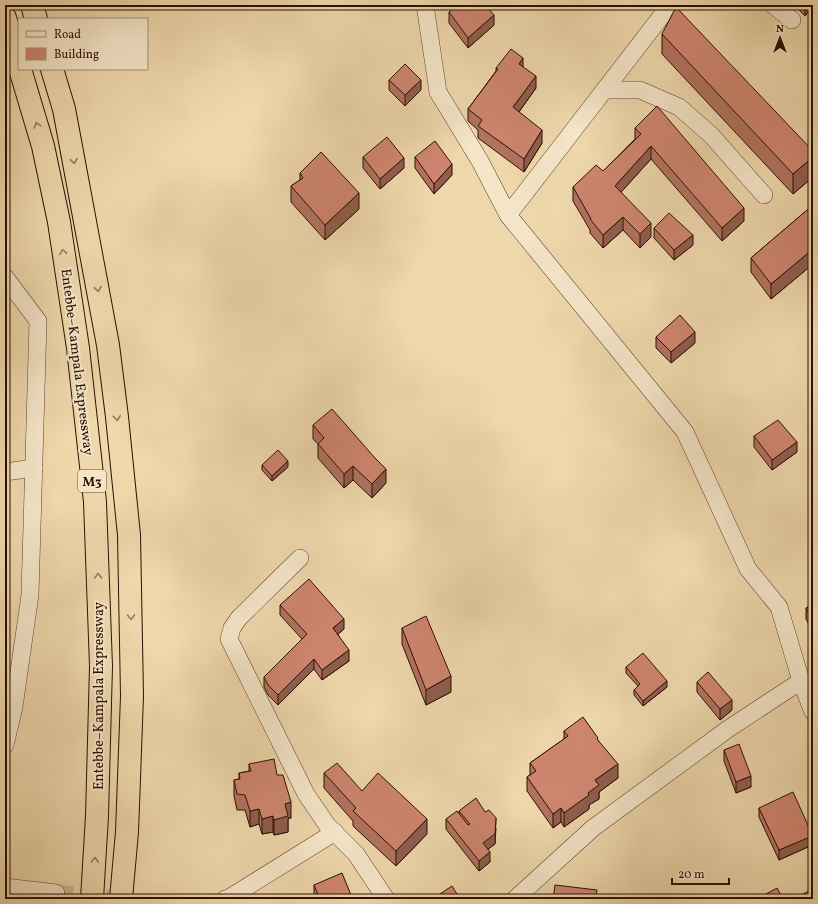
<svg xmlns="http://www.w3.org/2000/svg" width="818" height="904" viewBox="0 0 818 904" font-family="Vollkorn,serif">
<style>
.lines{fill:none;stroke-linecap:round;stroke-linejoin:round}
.street-tunnel{stroke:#d1b991;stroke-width:17;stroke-dasharray:17 8;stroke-linecap:butt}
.street-casing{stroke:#5c412b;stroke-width:18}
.highway-casing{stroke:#2b0f00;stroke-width:24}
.street{stroke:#f4e5c8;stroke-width:17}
.highway{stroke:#eed7ab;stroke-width:22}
.wall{fill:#b17260;stroke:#2b0f00}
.shaded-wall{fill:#905d4e;stroke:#2b0f00}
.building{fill:#ce8570;stroke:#2b0f00}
.oneway{stroke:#967d5e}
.labels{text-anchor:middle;stroke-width:4;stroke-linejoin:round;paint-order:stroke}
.shield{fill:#f4e5c8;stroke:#674f3c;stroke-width:1}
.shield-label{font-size:13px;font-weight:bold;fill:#2b0f00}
.street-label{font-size:14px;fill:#2b0f00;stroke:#f4e5c8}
</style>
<rect width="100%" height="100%" fill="#eed7ab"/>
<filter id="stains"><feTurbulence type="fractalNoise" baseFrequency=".005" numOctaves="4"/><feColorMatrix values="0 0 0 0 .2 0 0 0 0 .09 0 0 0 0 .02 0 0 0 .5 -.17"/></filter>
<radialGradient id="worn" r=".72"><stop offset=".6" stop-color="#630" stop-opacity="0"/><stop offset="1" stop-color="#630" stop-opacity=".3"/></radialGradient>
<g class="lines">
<path class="street-tunnel" d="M56,893L115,899"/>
<defs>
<g id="street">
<path d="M425,5L438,92L480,161L508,215L685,432L748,569L779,607L801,681L813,712"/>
<path d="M773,5L792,20"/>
<path d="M605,90H640L679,107L711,135L764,195"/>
<path d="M508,215L670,5"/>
<path d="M5,277L38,321L30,595L14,707L5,745"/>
<path d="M5,472L34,468"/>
<path d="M300,558L239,618L232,628L229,639L306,794L327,825L356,854L386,899"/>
<path d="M5,887L56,893"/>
<path d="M225,899L229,898L335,832"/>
<path d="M515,899L593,828L728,729L801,681"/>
</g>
<g id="highway">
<path d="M32,5L36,19"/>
<path d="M5,18L19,64"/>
<path d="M20,69L43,146L59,222L78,348L95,502L101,666L97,816L92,899"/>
<path d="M52,69L64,109L108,345L117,417L129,535L132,696L127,832L121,899"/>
</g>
</defs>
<use href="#street" class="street-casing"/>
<use href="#highway" class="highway-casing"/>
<use href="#street" class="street"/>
<use href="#highway" class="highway"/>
</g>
<g class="wall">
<path d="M794,5H813L805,16Z"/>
<path d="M449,12L494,25L468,48L449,23Z"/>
<path d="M662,34L813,151V177L793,194L662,54Z"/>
<path d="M523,67L536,88L519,112L542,143L524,172L478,138V130L468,121V109L496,71V68Z"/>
<path d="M389,80L421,90L405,106L389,90Z"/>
<path d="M635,128L744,221L722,241L651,159L621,192L651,237L640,248L623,230L603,248L590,233V230L573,201V187L603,171L635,139Z"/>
<path d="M363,157L404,168L380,189L363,168Z"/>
<path d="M415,157L452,175L434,194L415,168Z"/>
<path d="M300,173L359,209L325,240L291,202V186L300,180Z"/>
<path d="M813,205V264L771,299L751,272V258Z"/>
<path d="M654,228L693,245L674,260L654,238Z"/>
<path d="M813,288V312L809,306V291Z"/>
<path d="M656,337L695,343L671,363L656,348Z"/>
<path d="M313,425L386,483L372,498L353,480L344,488L318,458V444L313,439Z"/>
<path d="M754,436L797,452L772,470L754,447Z"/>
<path d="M262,465L288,467L272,481L262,470Z"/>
<path d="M280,605L344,629L338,634L349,661L322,680L314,669L278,705L268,695L264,687V677L302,639L280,615Z"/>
<path d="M813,605V632L806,619V608Z"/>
<path d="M402,628L451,692L426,705L402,644Z"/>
<path d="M626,667L667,687L643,706L634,695V690L638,686L626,673Z"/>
<path d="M697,682L732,710L720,720L697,692Z"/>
<path d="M564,731L598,740L618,778L599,792V799L589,805V809L564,827L561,822L553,828L527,791V777L530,775V763L564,739Z"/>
<path d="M724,750L751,787L736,793L724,761Z"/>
<path d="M249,764L277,775L291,818H288V832L274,835L273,832L262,834L259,824L250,827L245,810H237L234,796V780L239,779V773L249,771Z"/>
<path d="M324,773L362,791L427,834L396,866L353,826V821L324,788Z"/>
<path d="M759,808L812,844H810V846L779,860L759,817Z"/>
<path d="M459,811L496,828L495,844L488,849L490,862L479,871L446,829V819L459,814Z"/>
<path d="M314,885L351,899H316L314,895Z"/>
</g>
<g class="shaded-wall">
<path d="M805,5H813L805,16Z"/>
<path d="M494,15V25L468,48V38Z"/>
<path d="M523,58V71L519,64Z"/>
<path d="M536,76V88L513,120V107Z"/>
<path d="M421,80V90L405,106V95Z"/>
<path d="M542,130V143L524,172V159Z"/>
<path d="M651,146V159L615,199V186Z"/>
<path d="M813,157V177L793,194V174Z"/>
<path d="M404,158V168L380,189V179Z"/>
<path d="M452,164V175L434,194V184Z"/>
<path d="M359,193V209L325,240V225Z"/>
<path d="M744,208V221L722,241V228Z"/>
<path d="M623,217V230L603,248V235Z"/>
<path d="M651,223V237L640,248V234Z"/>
<path d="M693,235V245L674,260V250Z"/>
<path d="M813,249V264L771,299V284Z"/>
<path d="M695,332V343L671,363V352Z"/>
<path d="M797,442V452L772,470V460Z"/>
<path d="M288,461V467L272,481V476Z"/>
<path d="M353,466V480L344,488V474Z"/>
<path d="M386,469V483L372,498V484Z"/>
<path d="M344,619V629L333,638V628Z"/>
<path d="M349,650V661L322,680V670Z"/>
<path d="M314,659V669L278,705V695Z"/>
<path d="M451,676V692L426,705V690Z"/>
<path d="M667,681V687L643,706V701Z"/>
<path d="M732,700V710L720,720V709Z"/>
<path d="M618,764V778L599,792V799L589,805V809L564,827V813L588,793L595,780Z"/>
<path d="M751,776V787L736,793V782Z"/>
<path d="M291,802V818H288V832L274,835V820L285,804Z"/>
<path d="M561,808V822L553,828V814Z"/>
<path d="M259,809V824L250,827V811Z"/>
<path d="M273,816V832L262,834V819Z"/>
<path d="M496,818L495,844L483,853V843Z"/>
<path d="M427,819V834L396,866V851Z"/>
<path d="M812,834V844H810V846L779,860V850Z"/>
<path d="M490,852V862L479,871V861Z"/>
<path d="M351,895V899H341Z"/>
</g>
<g class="building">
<path d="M458,5H485L494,15L468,38L449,12Z"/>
<path d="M676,7L813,151V157L793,174L662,34Z"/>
<path d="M511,49L523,58L519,64L536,76L513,107L542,130L524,159L478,126L482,120L468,109L498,69L496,68Z"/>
<path d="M405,64L421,80L405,95L389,80Z"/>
<path d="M657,106L744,208L722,228L651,146L615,186L651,223L640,234L623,217L603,235L590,219H591L573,187L596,165L603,171L641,134L635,128Z"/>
<path d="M387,137L404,158L380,179L363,157Z"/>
<path d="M435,141L452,164L434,184L415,157Z"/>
<path d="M321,152L359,193L325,225L291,186L303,178L300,173Z"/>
<path d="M813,205V249L771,284L751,258Z"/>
<path d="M669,213L693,235L674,250L654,228Z"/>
<path d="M813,288V297L809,291Z"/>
<path d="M680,315L695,332L671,352L656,337Z"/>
<path d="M332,409L375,458L386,469L372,484L353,466L344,474L318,444L324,438L313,425Z"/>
<path d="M778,420L797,442L772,460L754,436Z"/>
<path d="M278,450L288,461L272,476L262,465Z"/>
<path d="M309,579L344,619L333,628L349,650L322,670L314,659L278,695L268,685L264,677L307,634L280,605Z"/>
<path d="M813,605V621L806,608Z"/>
<path d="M426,616L451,676L426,690L402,628Z"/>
<path d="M643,653L667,681L643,701L634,690L640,684L626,667Z"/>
<path d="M708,672L732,700L720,709L697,682Z"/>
<path d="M583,717L598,738L597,739L618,764L595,780L599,785L588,793L589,795L564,813L561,808L553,814L527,777L536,771L530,763L568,736L564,731Z"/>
<path d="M739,744L751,776L736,782L724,750Z"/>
<path d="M274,759L277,775H283L291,802L285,804L288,816L274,820L273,816L262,819L259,809L250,811L245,795L237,794L234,780L240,779L239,773L251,771L249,764Z"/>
<path d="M337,763L362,791L378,773L427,819L396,851L353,811L356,808L324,773Z"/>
<path d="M793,792L812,834L809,835L810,837L779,850L759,808Z"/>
<path d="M476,798L485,812L489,810L496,818L495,834L483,843L490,852L479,861L446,819L457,811L468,825L470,824L459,811Z"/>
<path d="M342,873L351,895L341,899H320L314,885Z"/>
<path d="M555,885L597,890L596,899H553Z"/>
<path d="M452,886L460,899H435L434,898Z"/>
<path d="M777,888L783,899H757Z"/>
<path d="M813,889V899H793Z"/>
</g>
<defs><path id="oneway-chevron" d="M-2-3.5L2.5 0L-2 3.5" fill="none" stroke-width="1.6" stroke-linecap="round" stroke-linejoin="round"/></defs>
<g class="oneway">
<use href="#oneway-chevron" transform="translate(37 125) rotate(-107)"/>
<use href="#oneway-chevron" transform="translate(74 161) rotate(79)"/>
<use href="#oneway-chevron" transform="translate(63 252) rotate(-99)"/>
<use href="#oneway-chevron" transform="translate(98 289) rotate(79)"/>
<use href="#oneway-chevron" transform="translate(117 418) rotate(84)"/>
<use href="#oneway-chevron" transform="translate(98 576) rotate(-92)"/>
<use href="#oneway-chevron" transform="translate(131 617) rotate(89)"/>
<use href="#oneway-chevron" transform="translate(95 860) rotate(-87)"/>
</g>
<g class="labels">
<rect class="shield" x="78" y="470" width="28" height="22" rx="3"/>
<g class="shield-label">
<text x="92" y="486">M3</text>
</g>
<g class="street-label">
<text transform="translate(78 362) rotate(83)" y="5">Entebbe–Kampala Expressway</text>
<text transform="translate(98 696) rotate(-90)" y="5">Entebbe–Kampala Expressway</text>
</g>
</g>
<rect width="818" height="904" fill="none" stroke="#eed7ab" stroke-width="20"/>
<rect x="6" y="6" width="806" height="892" fill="none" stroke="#2b0f00" stroke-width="2"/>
<rect x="10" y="10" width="798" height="884" fill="none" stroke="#2b0f00"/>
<rect x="18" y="18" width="130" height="52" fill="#f4e5c8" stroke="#a48f78"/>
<rect x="26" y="31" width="20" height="6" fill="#f4e5c8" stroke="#a48f78"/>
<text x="54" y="38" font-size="12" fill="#2b0f00">Road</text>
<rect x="26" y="48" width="20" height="12" fill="#ce8570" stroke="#a48f78"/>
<text x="54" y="58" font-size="12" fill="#2b0f00">Building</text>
<g transform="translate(780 38)" stroke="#f4e5c8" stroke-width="3" paint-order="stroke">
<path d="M0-3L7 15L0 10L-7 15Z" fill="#2b0f00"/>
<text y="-6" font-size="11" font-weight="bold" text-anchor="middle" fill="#2b0f00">N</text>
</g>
<path d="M672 878v6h57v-6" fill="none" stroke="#2b0f00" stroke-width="2"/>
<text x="678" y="878" font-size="12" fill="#2b0f00" stroke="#f4e5c8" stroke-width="3" paint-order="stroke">20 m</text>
<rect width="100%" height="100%" filter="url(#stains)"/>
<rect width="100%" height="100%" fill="url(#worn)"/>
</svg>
